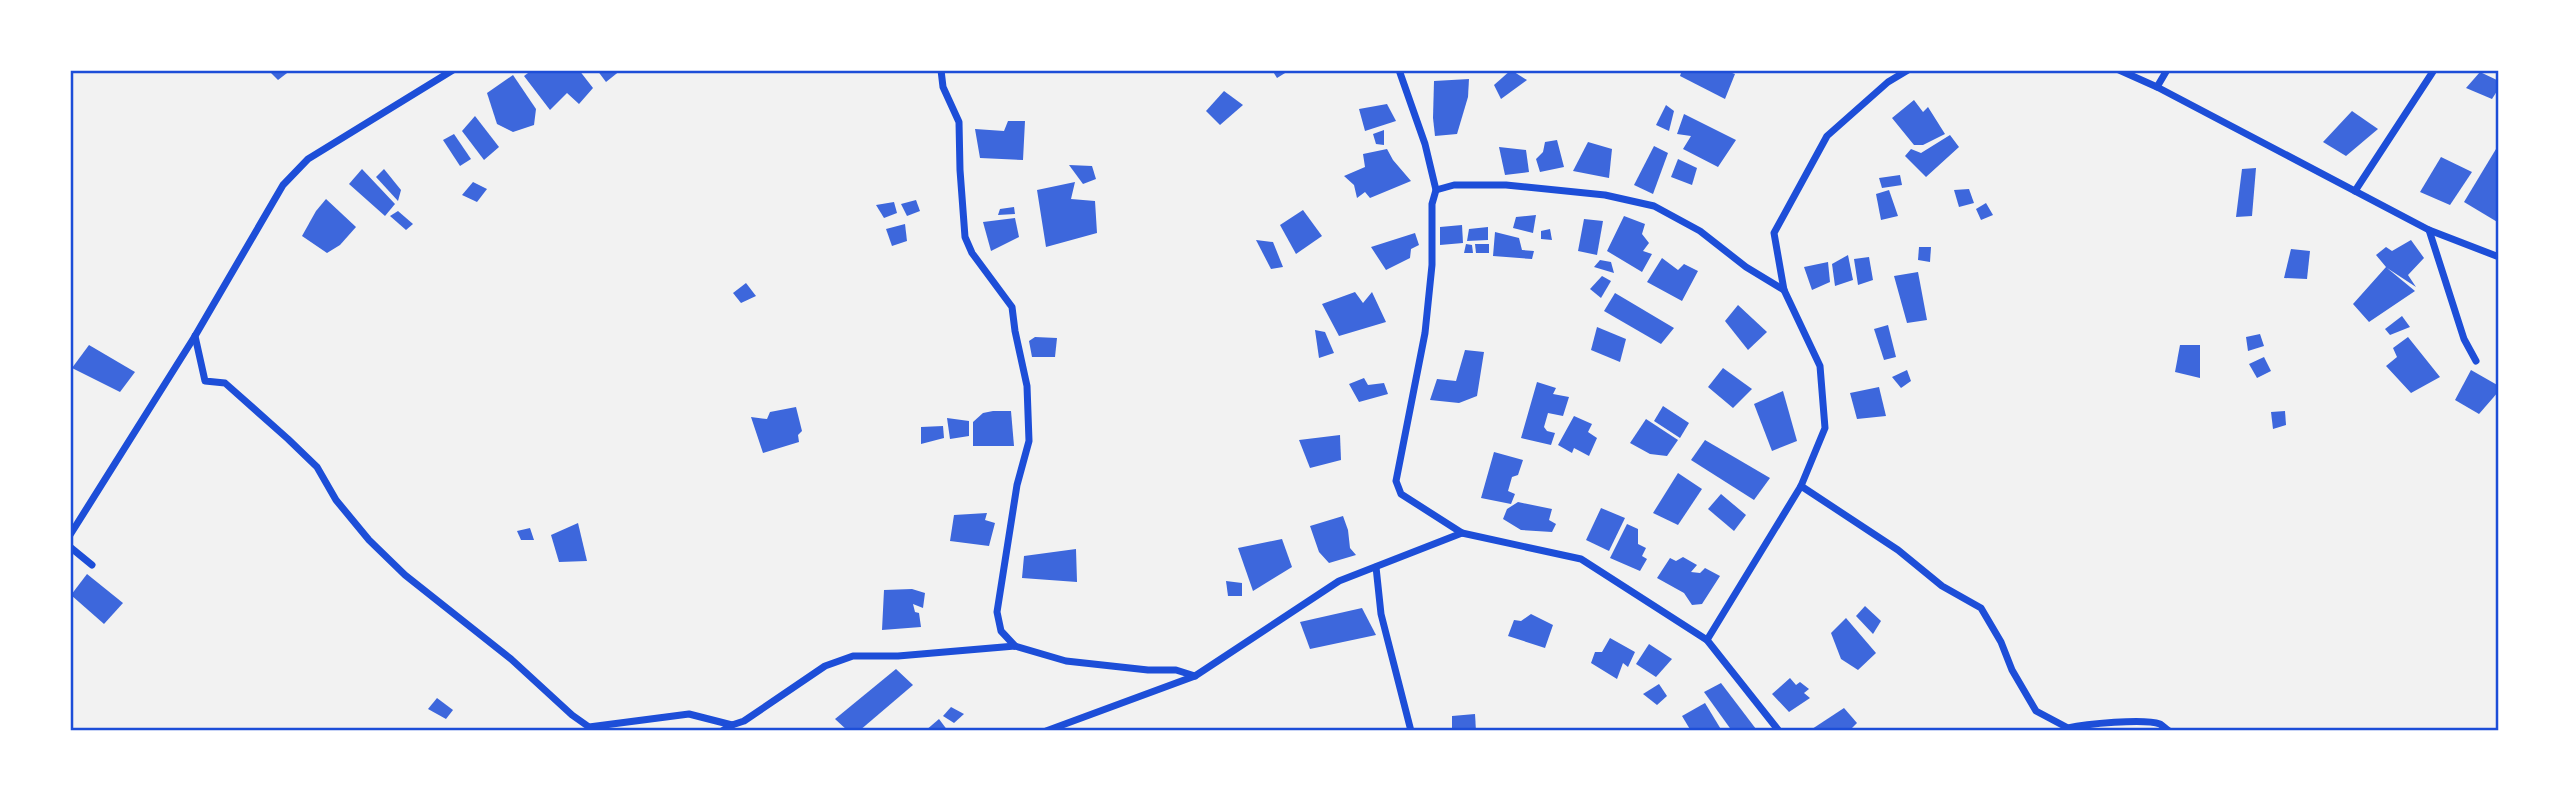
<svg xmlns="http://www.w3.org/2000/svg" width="2569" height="801" viewBox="0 0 2569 801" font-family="'Nunito Sans',sans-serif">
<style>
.building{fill:#3d67dc}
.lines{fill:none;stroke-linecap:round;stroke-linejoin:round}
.minor{stroke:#1d4ed8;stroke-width:7}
.neatline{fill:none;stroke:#1d4ed8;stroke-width:2.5}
</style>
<rect width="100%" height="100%" fill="#f2f2f2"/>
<g class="building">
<path d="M268,70H291L278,80Z"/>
<path d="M532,70H579L593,88L579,104L567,93L550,110L524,76Z"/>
<path d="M597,70H621L606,82Z"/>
<path d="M1272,70H1290L1277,78Z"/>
<path d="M1511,70L1527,80L1501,99L1494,85Z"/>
<path d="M1682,70H1724L1735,74L1725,99L1680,76Z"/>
<path d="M2480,72L2499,81V88L2492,99L2466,88Z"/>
<path d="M513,75L536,109L534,125L513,132L497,124L487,93Z"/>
<path d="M1469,79L1468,97L1457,134L1435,136L1433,118L1434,81Z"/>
<path d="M1224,91L1243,105L1220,125L1206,111Z"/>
<path d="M1914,100L1923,112L1928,107L1945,134L1923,145H1914L1892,118Z"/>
<path d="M1387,104L1396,121L1365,131L1359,109Z"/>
<path d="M1666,105L1674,111L1669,131L1656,125Z"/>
<path d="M2352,111L2378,129L2346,156L2323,142Z"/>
<path d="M1684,114L1736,140L1718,167L1683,149L1691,136L1677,134Z"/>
<path d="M475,116L499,147L484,160L462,131Z"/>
<path d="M1008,121H1025L1023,160L980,158L975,129L1004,131Z"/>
<path d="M1384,130V145L1376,144L1373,134Z"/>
<path d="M454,134L471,159L460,166L443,140Z"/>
<path d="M1950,135L1959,147L1926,177L1905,156L1911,149L1921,153Z"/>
<path d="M1557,140L1564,167L1540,172L1536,159L1543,152L1545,142Z"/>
<path d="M1588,142L1612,149L1609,178L1573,171Z"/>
<path d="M1654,146L1668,153L1653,194L1634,185Z"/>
<path d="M1499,147L1526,150L1529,172L1505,175Z"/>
<path d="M1387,149L1393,160L1411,181L1370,198L1365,192L1357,198L1354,185L1344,176L1365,167L1363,154Z"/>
<path d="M2496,149L2499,150V223L2464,202Z"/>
<path d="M2441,157L2472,172L2450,205L2420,192Z"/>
<path d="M1678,159L1697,168L1692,185L1671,177Z"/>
<path d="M1069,165L1092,166L1096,179L1083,184Z"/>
<path d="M2256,168L2252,216L2236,217L2242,169Z"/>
<path d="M362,169L395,204L385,216L349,184Z"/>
<path d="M384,169L401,190L398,201L376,177Z"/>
<path d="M1900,175L1902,185L1882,188L1879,178Z"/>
<path d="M473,182L487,189L477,202L462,195Z"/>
<path d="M1075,182L1071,199L1095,201L1097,233L1046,247L1037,190Z"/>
<path d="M1969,189L1974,203L1959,207L1954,190Z"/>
<path d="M1889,190L1898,216L1881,220L1876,194Z"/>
<path d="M326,199L356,227L340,245L327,253L302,236L316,211Z"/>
<path d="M916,200L920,211L907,216L901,204Z"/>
<path d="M894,202L897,213L884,218L876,205Z"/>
<path d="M1986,203L1993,215L1981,220L1976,209Z"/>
<path d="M1014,207L1015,214L998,215L1000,209Z"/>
<path d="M1303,210L1322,236L1296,254L1280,225Z"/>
<path d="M398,211L413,224L406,230L390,216Z"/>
<path d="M1536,215L1533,233L1513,228L1516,217Z"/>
<path d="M1624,216L1645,224L1642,234L1649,243L1643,251L1652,254L1642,272L1607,251Z"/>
<path d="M1015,218L1019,237L991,251L983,222Z"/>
<path d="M1584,219L1603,221L1597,255L1578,251Z"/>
<path d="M905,224L907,241L892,246L886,229Z"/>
<path d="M1462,225L1463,243L1440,245V227Z"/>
<path d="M1488,227V240L1467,241L1469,229Z"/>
<path d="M1550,229L1552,240L1541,239V231Z"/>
<path d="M1495,232L1519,238L1522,250L1534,251L1532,259L1493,256Z"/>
<path d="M1415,233L1419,245L1411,249L1410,258L1386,270L1371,247Z"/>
<path d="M1256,240L1273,242L1283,267L1271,269Z"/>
<path d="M2411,240L2424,258L2408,275L2416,287L2387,268L2415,291L2369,322L2353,304L2386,267L2376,255L2386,247L2392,251Z"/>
<path d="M1466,244L1472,245L1473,253H1464Z"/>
<path d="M1475,244H1489V253H1476Z"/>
<path d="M1919,247H1931L1930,262L1918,260Z"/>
<path d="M2291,249L2310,251L2307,279L2284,278Z"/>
<path d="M1848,255L1853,280L1835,286L1832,264Z"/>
<path d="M1869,257L1873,280L1858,285L1854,259Z"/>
<path d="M1662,258L1678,270L1684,264L1698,271L1682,301L1647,282Z"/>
<path d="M1600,260L1611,262L1614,273L1594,267Z"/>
<path d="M1828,262L1830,282L1812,290L1804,267Z"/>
<path d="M1918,272L1927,320L1907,323L1894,276Z"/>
<path d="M1602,276L1611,281L1601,298L1590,289Z"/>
<path d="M746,283L756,296L741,303L733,293Z"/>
<path d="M1355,292L1363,303L1372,292L1386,322L1339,336L1322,304Z"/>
<path d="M1615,293L1674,328L1661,344L1604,311Z"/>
<path d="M1738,305L1767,332L1748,350L1725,321Z"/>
<path d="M2402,316L2410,327L2390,335L2385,329Z"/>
<path d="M1888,325L1896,357L1884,360L1874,329Z"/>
<path d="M1597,327L1626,339L1620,362L1591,350Z"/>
<path d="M1315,330L1325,332L1334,353L1319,358Z"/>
<path d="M2260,334L2264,346L2248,351L2246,337Z"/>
<path d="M1035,337L1057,338L1055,357H1032L1029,341Z"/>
<path d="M2408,337L2440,377L2411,393L2386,366L2397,357L2393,348Z"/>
<path d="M89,345L135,372L120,392L72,368Z"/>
<path d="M2180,345H2200V378L2175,372Z"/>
<path d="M1465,350L1484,352L1477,396L1459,403L1430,400L1437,379L1456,381Z"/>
<path d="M2264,357L2271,371L2257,378L2249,364Z"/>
<path d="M1723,368L1752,389L1733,408L1708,387Z"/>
<path d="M1907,370L1911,381L1901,388L1892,377Z"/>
<path d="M2471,370L2499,386V391L2479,414L2455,400Z"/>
<path d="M1364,378L1368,385L1384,383L1388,394L1359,402L1349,384Z"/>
<path d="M1537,382L1556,388L1553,394L1569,397L1563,416L1548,413L1544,427L1547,431L1555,433L1551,445L1521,438Z"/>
<path d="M1879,387L1886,416L1857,419L1850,393Z"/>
<path d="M1783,391L1797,441L1772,451L1754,404Z"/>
<path d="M1663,406L1689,423L1680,438L1654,421Z"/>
<path d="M796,407L802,431L798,435L799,442L763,453L751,417L767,419L770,412Z"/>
<path d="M993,411H1011L1014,446H973V422L983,413Z"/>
<path d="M2285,411L2286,425L2273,429L2271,412Z"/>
<path d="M1574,416L1592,424L1588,432L1597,438L1589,456L1574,448L1572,453L1558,445Z"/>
<path d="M947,418L969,421V436L950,439Z"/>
<path d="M1646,419L1678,440L1667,456L1650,454L1630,443Z"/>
<path d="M943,426L944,438L921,444V427Z"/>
<path d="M1340,435L1341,460L1310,468L1299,440Z"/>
<path d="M1705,440L1770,478L1754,500L1691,460Z"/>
<path d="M1494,452L1523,460L1518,475L1512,477L1508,491L1515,494L1511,504L1481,498Z"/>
<path d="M1678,473L1702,489L1678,525L1653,513Z"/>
<path d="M1721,494L1746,515L1734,531L1708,509Z"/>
<path d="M1518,502L1552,509L1549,520L1556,524L1552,532L1521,530L1503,519L1507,509Z"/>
<path d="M1601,508L1625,518L1609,551L1586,540Z"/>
<path d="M987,513L985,520L995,523L989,546L950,541L954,515Z"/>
<path d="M1343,516L1348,530L1350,548L1356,555L1329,563L1319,552L1310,526Z"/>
<path d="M578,523L587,561L559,562L551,535Z"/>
<path d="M1627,524L1638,529V544L1646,548L1642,556L1647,559L1640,571L1610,558Z"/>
<path d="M530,528L534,540H521L517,531Z"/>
<path d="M1282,539L1292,567L1253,591L1238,548Z"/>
<path d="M1076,549L1077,582L1022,578L1024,556Z"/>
<path d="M1683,557L1697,565L1691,572L1700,573L1705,568L1720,576L1702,604L1692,605L1684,593L1657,578L1670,558L1676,561Z"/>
<path d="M87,574L123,603L104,624L71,595Z"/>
<path d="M1226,581L1242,583V596H1228Z"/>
<path d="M912,589L925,593L923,608L913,604L915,612L919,613L921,627L882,630L884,590Z"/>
<path d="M1865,606L1881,621L1873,634L1856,616Z"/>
<path d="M1362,608L1376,635L1310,649L1300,622Z"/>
<path d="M1531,614L1553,625L1545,648L1508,636L1514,620L1521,621Z"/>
<path d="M1846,618L1876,653L1858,670L1841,659L1831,633Z"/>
<path d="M1610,638L1635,652L1628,667L1623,663L1617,679L1591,663L1595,652H1602Z"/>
<path d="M1649,644L1672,659L1656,677L1636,664Z"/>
<path d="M896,669L913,685L859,731H848L835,719Z"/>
<path d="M1790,678L1796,685L1800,682L1809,689L1804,693L1810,698L1789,712L1772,694Z"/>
<path d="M1721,683L1756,729L1753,731H1732L1704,692Z"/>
<path d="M1659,684L1667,696L1657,705L1643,694Z"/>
<path d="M437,698L453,710L446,719L428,709Z"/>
<path d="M1705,703L1722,731H1691L1682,716Z"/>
<path d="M951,707L964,714L954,723L943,716Z"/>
<path d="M1844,708L1857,723L1851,729L1809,731Z"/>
<path d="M1475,714L1476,731H1452V716Z"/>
<path d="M939,719L948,731H925Z"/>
</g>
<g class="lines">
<g class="minor">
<path d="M941,70L943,87L959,122L960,170L965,237L972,253L1012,307L1015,331L1027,386L1029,441L1017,485L997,612L1001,631L1015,646"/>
<path d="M1399,70L1425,144L1436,190"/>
<path d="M2119,70L2157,87L2429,230L2499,257"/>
<path d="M2157,87L2167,70"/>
<path d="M2355,191L2434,70"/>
<path d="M2429,230L2464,339L2476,361"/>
<path d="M195,336L205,381L225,383L288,439L317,467L336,500L369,540L405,575L511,659L572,715L589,727L689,714L732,725L744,721L825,666L853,656H898L1015,646L1066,661L1148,670H1176L1195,676"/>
<path d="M1801,486L1898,550L1942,586L1981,608L2001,642L2012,670L2036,711L2068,728C2085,724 2144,718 2160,724C2163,726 2166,729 2169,731"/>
<path d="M1462,533L1401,494L1396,481L1425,333L1432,265V204L1436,190L1454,185H1506L1605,195L1654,206L1700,231L1746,267L1784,290"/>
<path d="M70,535L195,336L283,185L308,159L453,70"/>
<path d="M70,547L92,565"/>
<path d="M1376,567L1381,614L1411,731"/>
<path d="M1707,640L1801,486L1825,428L1820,366L1784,290L1774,233L1827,136L1888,82L1908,70"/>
<path d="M722,731L732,725"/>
<path d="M1046,731L1195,676L1339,581L1462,533L1581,559L1707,640L1779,731"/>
</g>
</g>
<rect width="2569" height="801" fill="none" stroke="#ffffff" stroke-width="144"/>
<rect x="72" y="72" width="2425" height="657" class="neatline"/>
</svg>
